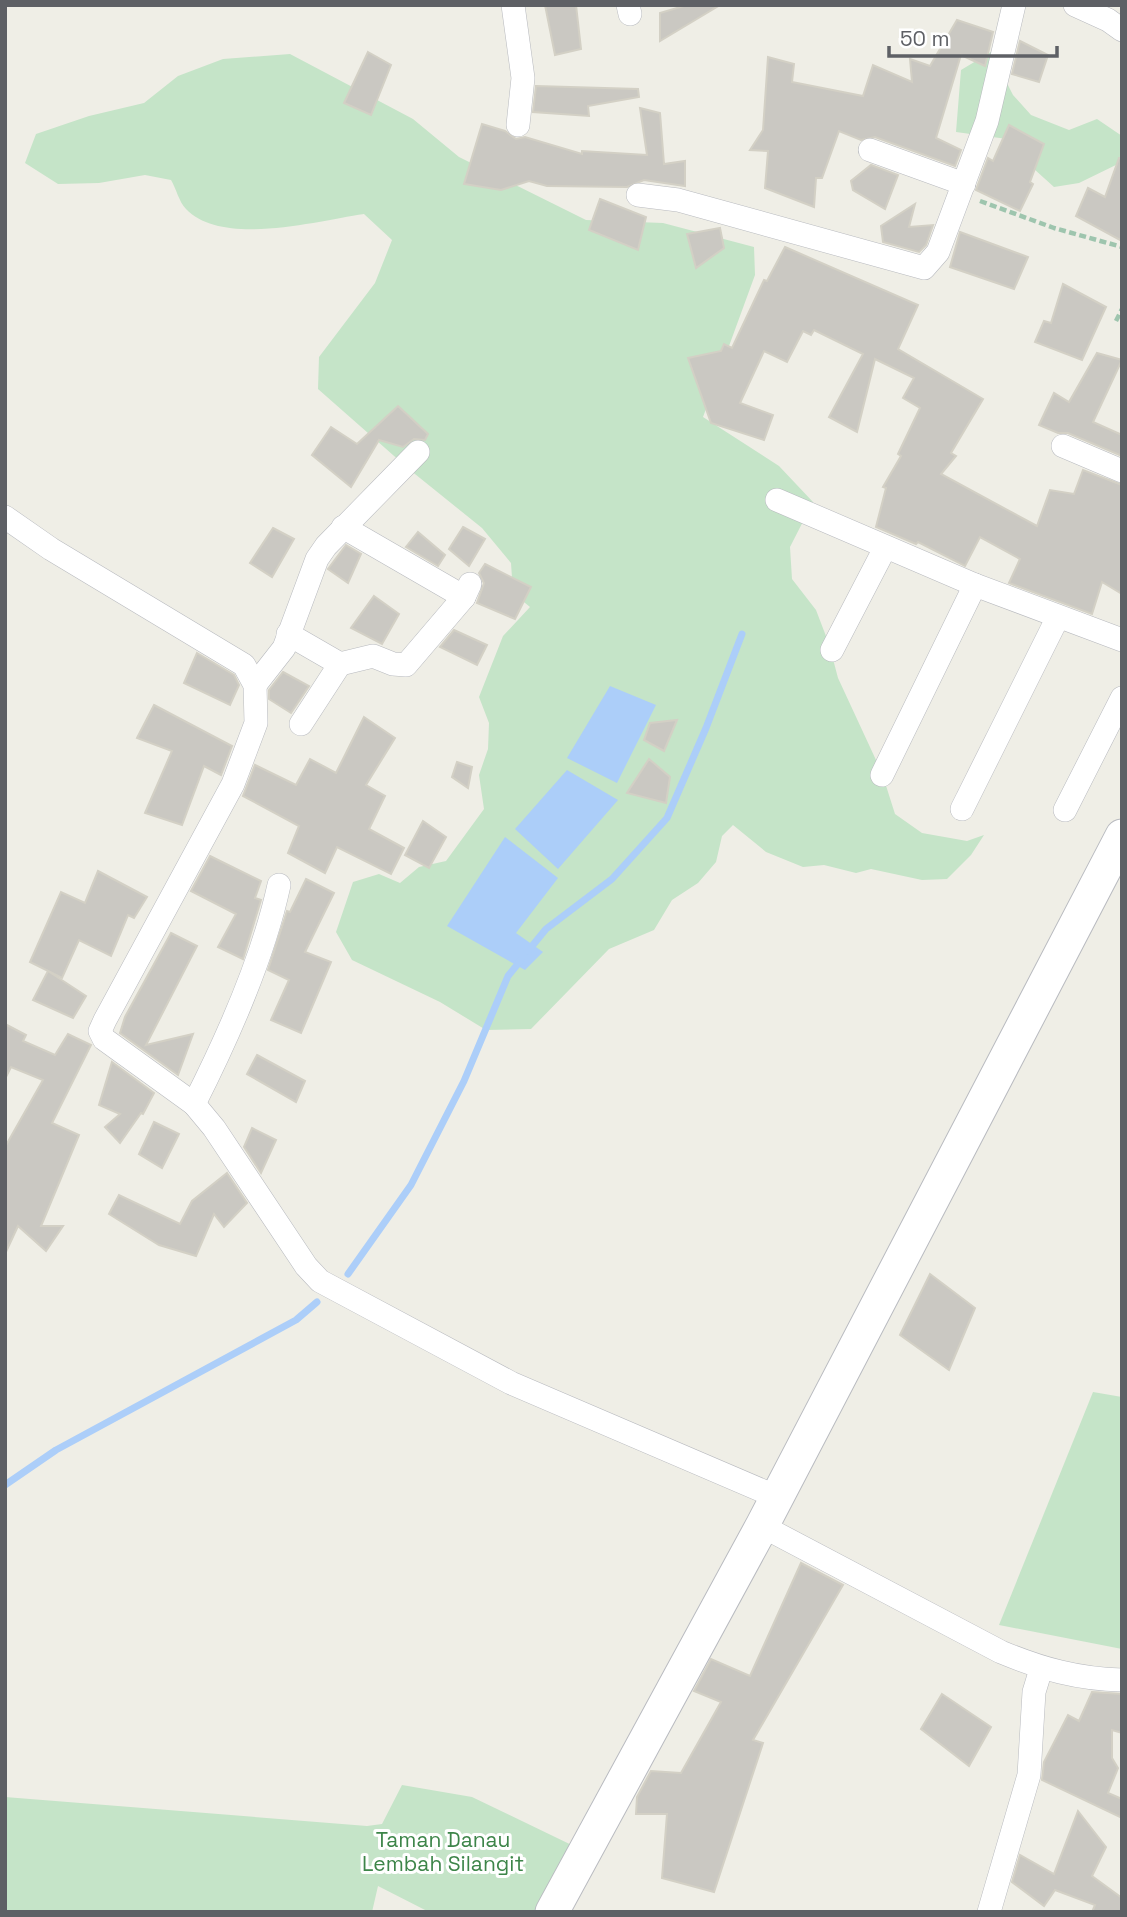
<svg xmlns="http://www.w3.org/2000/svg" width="1127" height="1917" viewBox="0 0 1127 1917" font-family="'Space Grotesk',sans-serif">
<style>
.green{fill:#c5e4c8}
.water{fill:#accef9}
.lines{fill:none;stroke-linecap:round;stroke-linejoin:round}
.stream{stroke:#accef9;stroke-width:7}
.building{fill:#cac8c2;stroke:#d3d0c5;stroke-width:2}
.street-casing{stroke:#b8babf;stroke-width:24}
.secondary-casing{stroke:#b9bbc0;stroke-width:35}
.path{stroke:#9ec5ae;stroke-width:4.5;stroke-dasharray:7 3.5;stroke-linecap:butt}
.street{stroke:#fff;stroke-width:23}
.secondary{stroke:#fff;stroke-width:33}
.labels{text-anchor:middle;stroke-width:6;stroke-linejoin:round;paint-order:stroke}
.park-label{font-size:21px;fill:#3d8549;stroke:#fff}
</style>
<rect width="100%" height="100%" fill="#efeee6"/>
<g class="green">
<path d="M991,52L1013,95L1031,115L1069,130L1097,119L1122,136L1120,163L1079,183L1054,187L1034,169L1043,144L956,132L961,70Z"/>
<path d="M290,54L413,119L459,157L586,220L663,223L754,247L755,275L703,417L779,466L813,502L790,547L792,579L816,610L829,644L838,678L882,773L895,814L922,833L967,841L984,835L971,855L947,879L922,880L871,869L856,873L824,865L803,867L766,852L733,825L722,836L716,862L698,883L672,900L654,930L609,949L531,1029L486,1030L440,1002L352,960L336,932L353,882L379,874L400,883L419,867L446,861L484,809L479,775L488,749L489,723L479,697L503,636L530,607L513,593L511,563L482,528L410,470L318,389L319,357L375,283L392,240L364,214C317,221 222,247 186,209C179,202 176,188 171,180L145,175L99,183L58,184L25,163L36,134L89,116L144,103L178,76L223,59Z"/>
<path d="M1093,1392L1122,1397V1649L999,1625Z"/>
<path d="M402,1785L472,1797L584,1851L553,1912H429L378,1886L372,1912H5V1797L367,1826L382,1824Z"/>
</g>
<g class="water">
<path d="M610,686L656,705L617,783L567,758Z"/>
<path d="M567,770L618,800L558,869L515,829Z"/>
<path d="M505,837L558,878L516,933L543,952L525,970L447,926Z"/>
</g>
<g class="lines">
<g class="stream">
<path d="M528,951L546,929L612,879L667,818L706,728L742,634"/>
<path d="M348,1274L411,1185L464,1081L508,976L521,960"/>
<path d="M5,1485L56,1450L296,1320L317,1302"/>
</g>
</g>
<g class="building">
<path d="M545,5H576L581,49L555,55Z"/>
<path d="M687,5H720L660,41V13Z"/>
<path d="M957,20L993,32L985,66L961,55L936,138L961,150L955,166L875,137L861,140L839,131L822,178H816L814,207L765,188L768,151L750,150L763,130L768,57L794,64L792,82L863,96L873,65L912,82L910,59L930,66Z"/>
<path d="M1020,41L1048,55L1039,82L1012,74Z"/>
<path d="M368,52L391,65L371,115L344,103Z"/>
<path d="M536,86L638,89L639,97L588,106L589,116L533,112Z"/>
<path d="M640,108L660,113L664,164L685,161V186L644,180L627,187L547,186L529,181L501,190L464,184L482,124L505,131L516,139L525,137L582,154V151L647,155Z"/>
<path d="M1009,125L1044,144L1030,182L1033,184L1020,211L976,190L988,158L993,161Z"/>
<path d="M1119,158H1122V241L1076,216L1088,188L1105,197Z"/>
<path d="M871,165L898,175L885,209L853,190L851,181Z"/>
<path d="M600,199L646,217L638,250L589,230Z"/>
<path d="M915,204L909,227L933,225L926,245L919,252L883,242L881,226Z"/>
<path d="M720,228L724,248L696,268L687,234Z"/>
<path d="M960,232L1028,257L1014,289L950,267Z"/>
<path d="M785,247L918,305L898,349L983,399L951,453L956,456L941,474L1037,526L1050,490L1074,494L1083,470L1122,485V594L1102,582L1092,614L1009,583L1020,559L980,537L965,566L918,542L916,544L876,527L886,488L883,487L901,456L898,454L920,408L903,398L914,378L875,359L857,432L829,417L863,354L814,330L811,335L803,331L787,362L764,351L740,403L773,415L764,440L711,423L688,358L721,351L724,344L732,348L764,280L767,281Z"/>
<path d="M1063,284L1106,307L1082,360L1035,342L1044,321L1051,323Z"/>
<path d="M1097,353L1122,360L1093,422L1122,435V456L1068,433H1058L1039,425L1054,393L1069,402Z"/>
<path d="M398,406L428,434L425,440L414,439L403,447L379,440L351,487L312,455L331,427L357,444Z"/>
<path d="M463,527L485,539L469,566L449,549Z"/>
<path d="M273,528L294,539L272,577L250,563Z"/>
<path d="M418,532L445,555L438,566L406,547Z"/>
<path d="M346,545L361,554L348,583L328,569Z"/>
<path d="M485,564L531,587L515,619L477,603L484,583L479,573Z"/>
<path d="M374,596L399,614L382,644L351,628Z"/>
<path d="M454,630L487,645L477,665L440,647Z"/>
<path d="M197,653L234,675L239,685L230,705L184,683Z"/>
<path d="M283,672L309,686L291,713L269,699V690Z"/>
<path d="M154,705L232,746L221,775L204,766L182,825L145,813L172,751L137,738Z"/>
<path d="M364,717L395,738L366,785L385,796L369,829L404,848L391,874L337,847L325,873L288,853L299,826L243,796L255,765L296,785L310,759L336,773Z"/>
<path d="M677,720L664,751L644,740L650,723Z"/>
<path d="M649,759L670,777L666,803L627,793Z"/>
<path d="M457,762L472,767L468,788L452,777Z"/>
<path d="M423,821L446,837L429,868L405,855Z"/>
<path d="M210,856L261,881L255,898L261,900L243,959L218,947L236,914L191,891Z"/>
<path d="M98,871L147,897L134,918L128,915L111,956L79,940L62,978L30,962L61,892L85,903Z"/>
<path d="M306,879L334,893L305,952L331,962L301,1033L271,1020L289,980L268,970L287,911L290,912Z"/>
<path d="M171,933L197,946L146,1045L193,1034L178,1075L120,1033L125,1017Z"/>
<path d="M48,971L86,996L73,1018L33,1000Z"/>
<path d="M5,1024L26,1035L23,1041L55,1055L68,1034L91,1045L52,1123L79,1135L41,1226H63L46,1251L18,1226L5,1254V1147L43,1080L11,1067L5,1079Z"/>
<path d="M257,1055L305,1081L296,1102L247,1074Z"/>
<path d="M112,1062L154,1093L143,1114L141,1113L120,1143L105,1127L120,1114L99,1105Z"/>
<path d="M154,1122L179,1134L162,1168L139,1154Z"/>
<path d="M252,1128L276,1140L261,1173L244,1147Z"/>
<path d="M227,1173L247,1203L224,1227L214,1214L196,1256L159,1245L109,1214L119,1195L180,1224L192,1201Z"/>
<path d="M930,1274L975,1308L949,1370L900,1335Z"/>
<path d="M801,1563L843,1585L753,1740L763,1743L714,1892L662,1878L667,1814H636L637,1797L651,1771L681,1773L721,1702L694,1691L711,1659L750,1676Z"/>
<path d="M1092,1692L1122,1694V1733L1112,1730V1758L1118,1768L1108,1793L1122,1799V1818L1042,1780L1044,1762L1068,1715L1079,1721Z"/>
<path d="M942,1694L991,1727L969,1766L921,1729Z"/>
<path d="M1078,1811L1106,1847L1092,1876L1122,1898V1912H1092L1095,1905L1055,1890L1044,1906L1012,1882L1020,1855L1054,1874Z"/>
</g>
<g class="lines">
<defs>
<g id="street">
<path d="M513,5L523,78L518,125"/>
<path d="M628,5L630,14"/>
<path d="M1075,5L1108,20L1122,30"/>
<path d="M870,150L964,184"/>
<path d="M638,195L678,200L924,268L938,252L987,121L1014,5"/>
<path d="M1063,446L1122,471"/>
<path d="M777,500L975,585L1122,640"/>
<path d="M5,517L51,549L244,665L255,685L256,723L233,784L105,1020L100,1031L104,1039L194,1104L214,1128L306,1266L320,1281L511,1383L777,1497"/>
<path d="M343,527L464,597"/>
<path d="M288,634L340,664"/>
<path d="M832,650L885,548"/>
<path d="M255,685L284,648L317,559L326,546L418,452"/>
<path d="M301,724L340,664L373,656L393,664L406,665L464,597L470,584"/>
<path d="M882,775L975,585"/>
<path d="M962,809L1058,617"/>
<path d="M1065,810L1122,698"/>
<path d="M194,1104C228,1037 263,959 279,885"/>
<path d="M762,1526L1001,1652C1042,1669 1078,1679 1122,1680"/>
<path d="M989,1912L1029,1775L1034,1692L1041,1669"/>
</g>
<path id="secondary" d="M552,1912L762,1526L1122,836"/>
</defs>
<use href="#street" class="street-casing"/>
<use href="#secondary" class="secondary-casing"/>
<g class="path">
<path d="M980,201L1054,228L1122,247"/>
<path d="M1116,321L1122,309"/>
</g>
<use href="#street" class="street"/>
<use href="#secondary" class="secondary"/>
</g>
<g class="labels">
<g class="park-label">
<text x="443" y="1847">Taman Danau<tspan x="443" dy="24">Lembah Silangit</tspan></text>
</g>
</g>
<rect width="1127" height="1917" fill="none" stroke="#5e6065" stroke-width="14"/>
<path d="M889 46v10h168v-10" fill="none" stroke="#5e6065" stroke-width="3.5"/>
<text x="900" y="46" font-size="21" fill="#5e6065" stroke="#ffffff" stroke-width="5" paint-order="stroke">50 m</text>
</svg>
